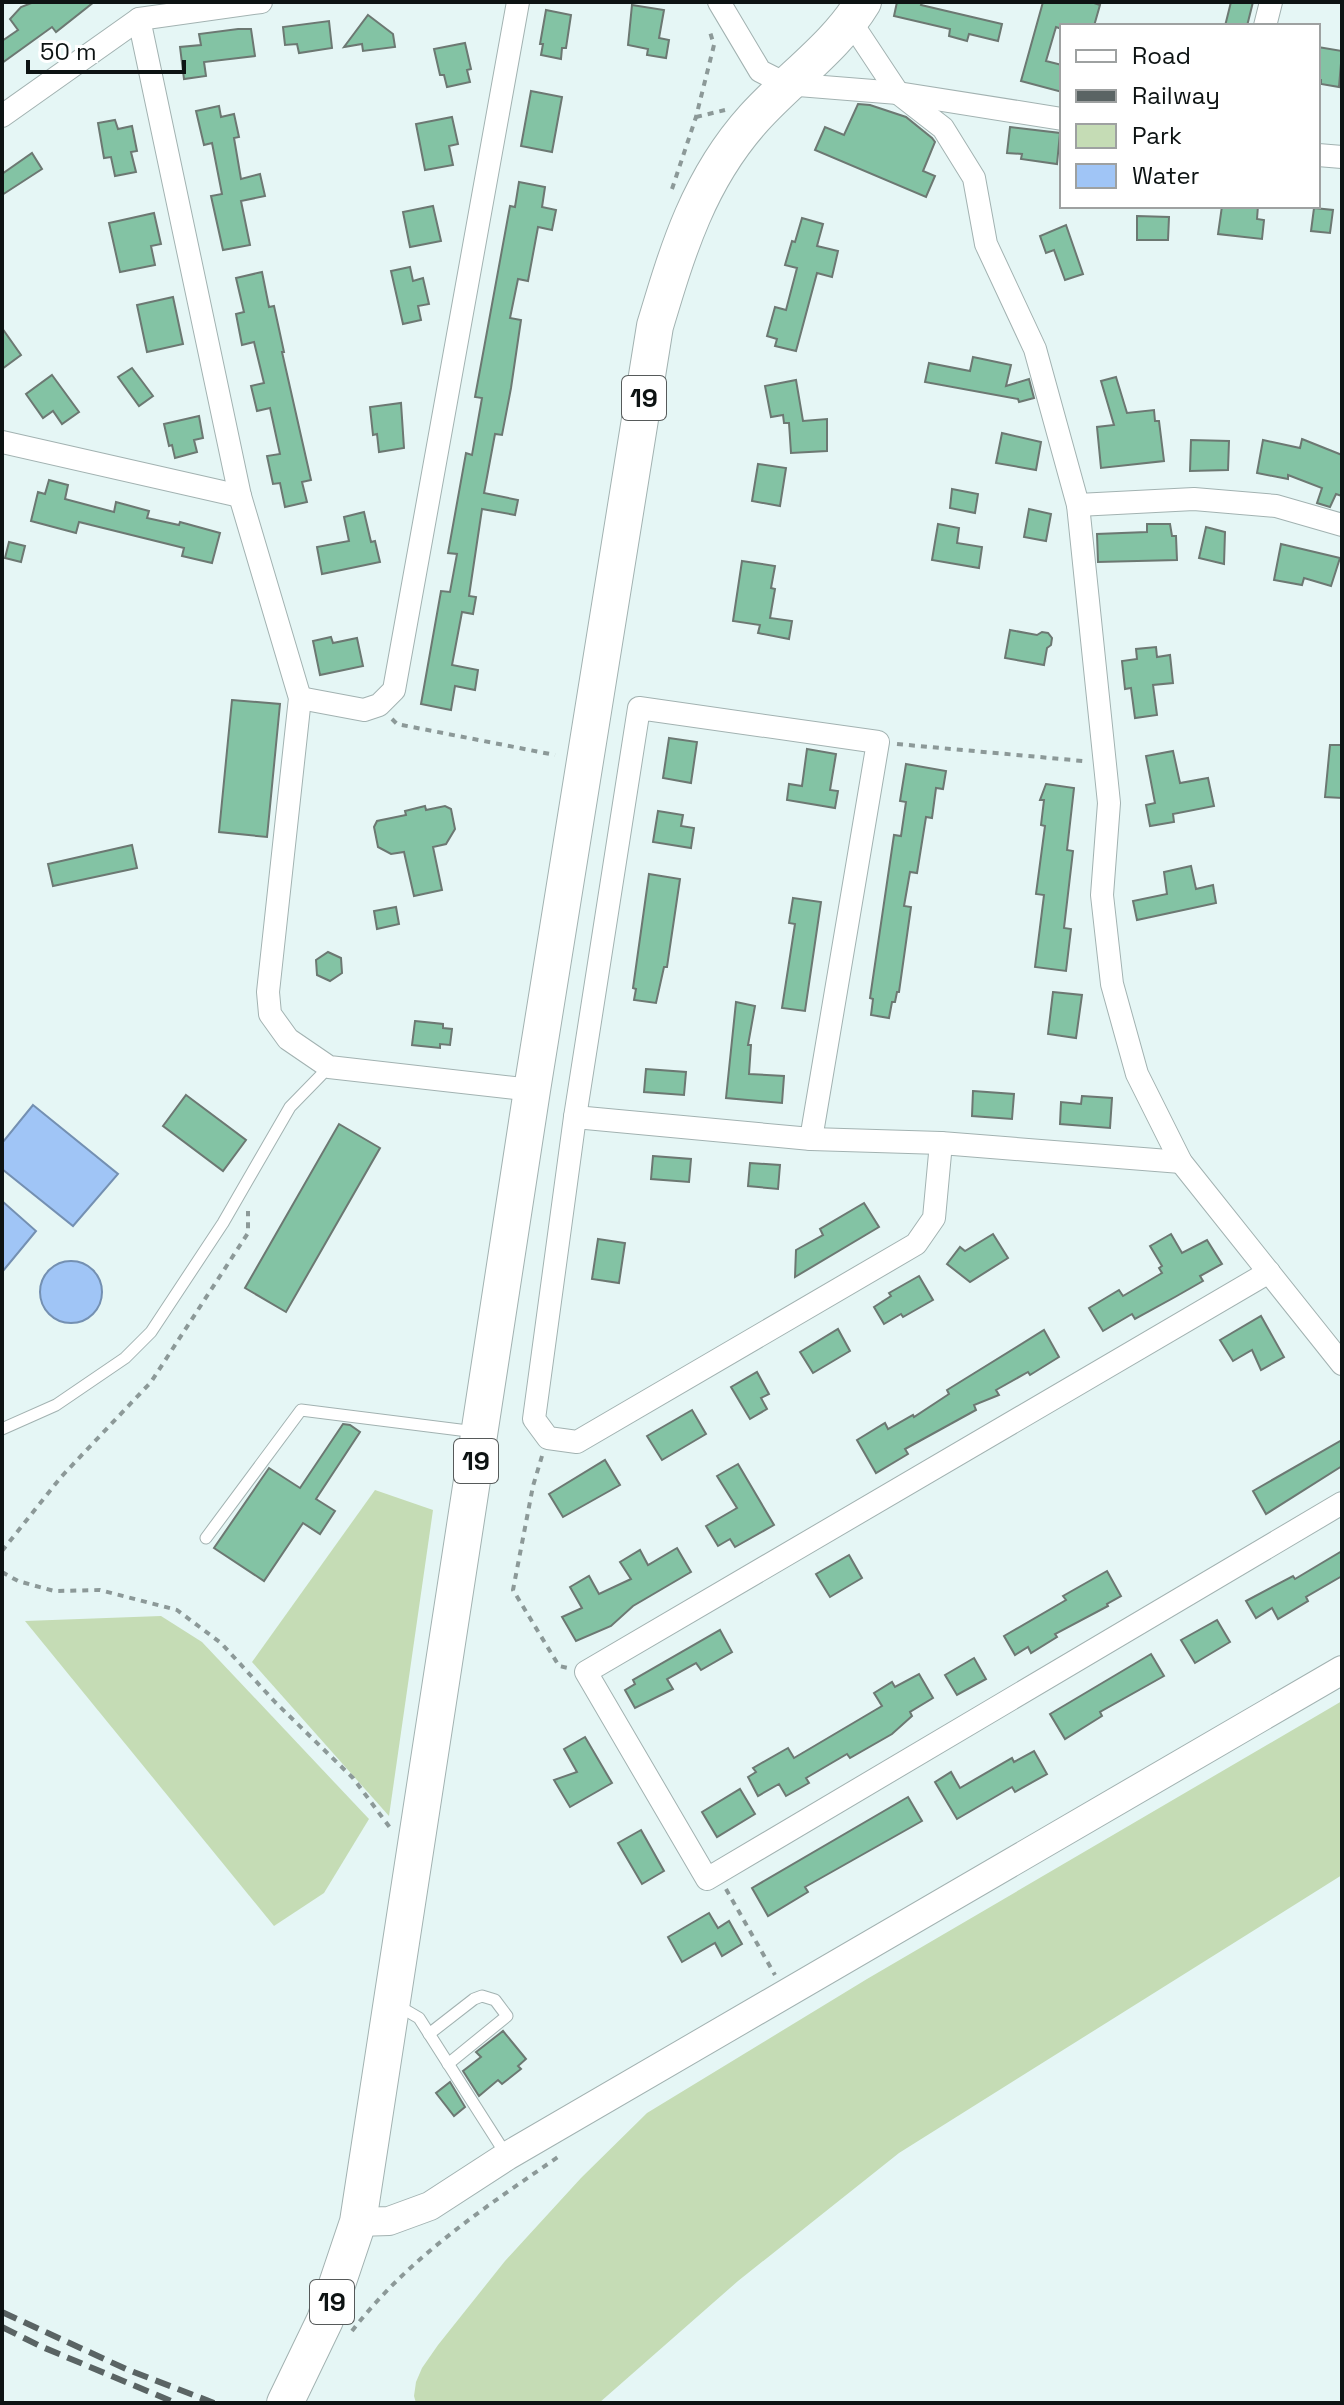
<svg xmlns="http://www.w3.org/2000/svg" width="1344" height="2405" viewBox="0 0 1344 2405" font-family="'Space Grotesk',sans-serif">
<style>
.green{fill:#c5dcb5}
.water{fill:#a0c5f6;stroke:#7490b2;stroke-width:2}
.building{fill:#83c3a4;stroke:#6c7872;stroke-width:2}
.lines{fill:none;stroke-linecap:round;stroke-linejoin:round}
.service-casing{stroke:#a2b2b1;stroke-width:13}
.minor-casing{stroke:#a2b2b1;stroke-width:24}
.tertiary-casing{stroke:#a2b2b1;stroke-width:30}
.primary-casing{stroke:#a2b2b1;stroke-width:38}
.path{stroke:#8c9998;stroke-width:4;stroke-dasharray:6 6;stroke-linecap:butt}
.service{stroke:#fff;stroke-width:11}
.minor{stroke:#fff;stroke-width:22}
.tertiary{stroke:#fff;stroke-width:28}
.primary{stroke:#fff;stroke-width:36}
.rail{stroke:#5a6464;stroke-width:6;stroke-dasharray:16 8;stroke-linecap:butt}
.labels{text-anchor:middle;stroke-width:6;stroke-linejoin:round;paint-order:stroke}
.shield{fill:#fff;stroke:#565a5a;stroke-width:2}
.shield-label{font-size:26px;font-weight:bold;fill:#0d1313}
</style>
<rect width="100%" height="100%" fill="#e5f6f5"/>
<g class="green">
<path d="M375,1490L433,1510L389,1816L252,1662Z"/>
<path d="M161,1616L202,1642L369,1819L324,1893L274,1926L25,1621Z"/>
<path d="M1342,1701V1875L899,2153L738,2281L599,2403H416L414,2396L416,2382L422,2368L438,2345L505,2261L581,2178L647,2113L867,1979Z"/>
</g>
<g class="water">
<path d="M33,1105L118,1174L73,1226L2,1169V1143Z"/>
<path d="M2,1201L36,1231L3,1271L2,1270Z"/>
<circle cx="71" cy="1292" r="31"/>
</g>
<g class="building">
<path d="M34,2H94L56,32L52,27L2,63V41L18,30L10,19L21,7Z"/>
<path d="M897,2H922L921,5L1002,24L998,41L969,34L967,41L949,36L950,29L894,16Z"/>
<path d="M1043,2H1091L1100,5L1094,26H1062V29L1056,27L1046,61L1062,65V92L1021,81Z"/>
<path d="M1231,2H1253L1247,26H1225Z"/>
<path d="M632,5L664,10L659,38L669,40L666,58L647,55L648,49L628,45Z"/>
<path d="M546,10L571,15L566,48H562L561,59L541,55L543,44H540Z"/>
<path d="M368,15L393,34L395,47L363,51L362,44L344,47Z"/>
<path d="M329,21L332,48L299,53L297,44L285,45L283,27Z"/>
<path d="M238,29H251L255,56L204,62L206,76L184,79L180,47L201,45L199,34Z"/>
<path d="M465,43L471,69L467,70L470,82L447,87L444,75H440L434,49Z"/>
<path d="M1318,47L1342,51L1339,87L1321,84V80L1318,79Z"/>
<path d="M531,91L562,97L552,152L521,146Z"/>
<path d="M858,104L870,105L906,117L932,138L935,142L923,171L935,176L926,197L815,150L825,127L844,135Z"/>
<path d="M219,106L221,117L234,114L239,137L234,138L241,179L260,174L265,196L241,201L250,245L223,250L211,196L222,194L212,143L204,145L196,111Z"/>
<path d="M452,117L458,144L449,146L453,165L425,170L416,124Z"/>
<path d="M115,120L118,129L132,126L137,151L131,152L136,172L115,176L111,157L104,158L98,123Z"/>
<path d="M1010,127L1060,133L1057,164L1021,159L1022,154L1007,153Z"/>
<path d="M32,153L42,169L2,195V174Z"/>
<path d="M519,182L545,187L542,207L556,210L552,230L538,227L528,281L518,279L510,318L521,320L511,388L502,435L495,434L484,493L518,500L515,515L482,509L469,596L476,597L473,614L462,612L452,665L478,670L475,690L455,686L451,710L421,704L441,591L450,592L457,554L448,553L466,453L472,455L482,398L475,397L482,359L510,206L515,207Z"/>
<path d="M433,206L441,241L410,247L403,212Z"/>
<path d="M1222,206H1258L1257,219L1264,220L1262,239L1218,234Z"/>
<path d="M1314,208L1333,210L1330,233L1311,231Z"/>
<path d="M154,213L161,244L151,246L155,265L120,272L109,223Z"/>
<path d="M1137,216L1169,217L1168,240H1137Z"/>
<path d="M802,218L823,224L817,246L838,251L832,277L817,273L796,351L775,346L777,339L767,336L775,307L786,310L797,268L785,265L792,241L795,242Z"/>
<path d="M1066,225L1083,274L1065,280L1054,250L1046,253L1040,236Z"/>
<path d="M410,267L413,281L423,278L429,304L418,306L421,320L403,324L391,271Z"/>
<path d="M262,272L269,307L274,306L284,352H282L311,480L302,482L307,502L285,507L280,483L273,484L267,456L280,454L270,408L257,411L251,386L264,383L254,342L242,345L236,314L244,312L236,278Z"/>
<path d="M173,297L183,344L147,352L137,305Z"/>
<path d="M2,328L21,355L2,369Z"/>
<path d="M973,357L1011,365L1006,386L1029,379L1034,398L1019,402L1018,399L925,382L929,363L970,371Z"/>
<path d="M132,368L153,396L139,406L118,377Z"/>
<path d="M52,375L79,412L62,424L53,411L43,418L26,394Z"/>
<path d="M1116,377L1127,413L1154,410L1155,421H1159L1164,461L1101,468L1097,427L1114,425L1101,381Z"/>
<path d="M796,380L803,421L827,419V451L791,453L789,423H784L783,415L771,417L765,386Z"/>
<path d="M401,403L404,448L379,452L377,434L373,435L370,407Z"/>
<path d="M199,416L203,438L194,440L197,452L175,458L172,445L169,446L164,424Z"/>
<path d="M1002,433L1041,442L1036,470L996,463Z"/>
<path d="M1302,439L1342,455V496L1336,494L1330,507L1317,503L1322,488L1288,475V479L1257,473L1263,440L1300,448Z"/>
<path d="M1191,440L1229,441L1228,470L1190,471Z"/>
<path d="M758,464L786,468L780,506L752,501Z"/>
<path d="M49,480L68,485L65,499L114,512L116,502L149,511L147,518L179,525L180,522L220,533L212,563L182,556L184,548L79,522L76,533L31,521L38,492L45,494Z"/>
<path d="M952,489L978,494L975,513L950,508Z"/>
<path d="M1029,509L1051,514L1046,541L1024,537Z"/>
<path d="M364,512L371,542L375,541L380,562L322,574L317,547L349,541L344,517Z"/>
<path d="M938,524L959,528L957,543L982,547L979,568L932,560Z"/>
<path d="M1147,524H1170L1172,536H1176L1177,560L1098,562L1097,534L1147,532Z"/>
<path d="M1206,527L1225,532L1224,564L1199,558Z"/>
<path d="M9,542L25,546L21,562L5,558Z"/>
<path d="M1281,544L1340,558L1331,586L1304,578L1302,585L1274,580Z"/>
<path d="M742,561L775,566L771,588L775,589L770,618L792,621L789,639L758,633L760,625L733,621Z"/>
<path d="M1010,630L1037,635L1042,632L1048,633L1052,638L1051,645L1047,648L1044,665L1005,658Z"/>
<path d="M331,637L333,643L357,638L363,666L320,675L313,641Z"/>
<path d="M1156,647L1157,657L1170,655L1173,683L1153,685L1157,715L1135,718L1131,688L1125,689L1122,661L1137,659L1136,649Z"/>
<path d="M232,700L280,704L267,837L219,832Z"/>
<path d="M669,738L697,742L691,783L663,778Z"/>
<path d="M1330,745H1342V798L1325,797Z"/>
<path d="M807,749L836,754L830,790L838,791L835,808L787,800L789,784L802,786Z"/>
<path d="M1173,751L1180,783L1208,778L1214,806L1173,814L1174,822L1150,826L1146,805L1155,803L1146,756Z"/>
<path d="M906,764L946,771L943,789L936,788L932,818L926,817L917,873L910,872L904,906L911,907L899,992H897L895,1002H892L889,1018L871,1015L873,999L870,998L894,835L901,836L906,802L900,801Z"/>
<path d="M1046,784L1074,788L1067,850L1073,851L1064,928L1071,929L1066,971L1035,967L1044,895L1036,894L1045,826L1041,825L1044,800H1040Z"/>
<path d="M425,806L426,810L445,806L451,809L455,829L446,844L433,847L442,890L414,896L404,852L391,854L378,847L374,827L377,821L406,815L405,811Z"/>
<path d="M658,811L683,815L681,826L694,828L691,848L653,842Z"/>
<path d="M132,845L137,868L53,886L48,864Z"/>
<path d="M1191,866L1196,889L1213,885L1216,903L1137,920L1133,901L1167,894L1164,872Z"/>
<path d="M649,874L680,879L667,967H664L656,1003L634,1000L636,989L633,988Z"/>
<path d="M793,898L821,902L805,1011L782,1008L795,924L789,923Z"/>
<path d="M396,907L399,924L377,929L374,911Z"/>
<path d="M328,952L341,958L342,973L330,981L317,975L316,960Z"/>
<path d="M1053,992L1082,995L1076,1038L1048,1034Z"/>
<path d="M736,1002L755,1006L748,1045H751L749,1074L784,1076L782,1103L726,1098Z"/>
<path d="M415,1021L443,1024V1028L452,1029L450,1045L440,1044V1048L412,1045Z"/>
<path d="M646,1069L686,1072L684,1095L644,1092Z"/>
<path d="M973,1091L1014,1094L1012,1119L972,1116Z"/>
<path d="M186,1095L246,1140L223,1171L163,1126Z"/>
<path d="M1082,1096L1112,1098L1110,1128L1060,1124L1061,1102L1081,1104Z"/>
<path d="M339,1124L380,1148L286,1312L245,1288Z"/>
<path d="M653,1156L691,1159L689,1182L651,1179Z"/>
<path d="M750,1163L780,1165L778,1189L748,1186Z"/>
<path d="M864,1203L879,1227L795,1277L796,1250L823,1235L820,1229Z"/>
<path d="M993,1234L1008,1258L970,1282L947,1264L960,1247L965,1251Z"/>
<path d="M1171,1234L1182,1253L1207,1240L1222,1264L1200,1276L1203,1281L1175,1297L1135,1319L1132,1314L1103,1331L1089,1308L1119,1290L1123,1296L1162,1273L1159,1268L1162,1266L1150,1246Z"/>
<path d="M598,1239L625,1243L619,1283L592,1279Z"/>
<path d="M919,1276L933,1300L903,1317L901,1314L884,1324L874,1307L891,1296L889,1293Z"/>
<path d="M1261,1316L1284,1357L1261,1370L1252,1350L1233,1361L1220,1340Z"/>
<path d="M838,1329L850,1351L813,1373L800,1352Z"/>
<path d="M1044,1330L1059,1357L1030,1375L1028,1372L996,1390L999,1395L974,1405L976,1410L905,1449L908,1454L876,1473L857,1440L885,1423L888,1429L913,1415L914,1417L949,1394L947,1390Z"/>
<path d="M757,1372L769,1394L761,1398L767,1409L750,1419L731,1387Z"/>
<path d="M692,1410L706,1434L662,1460L647,1436Z"/>
<path d="M343,1424L350,1425L360,1432L316,1499L335,1511L320,1534L303,1523L264,1581L214,1548L269,1468L300,1488Z"/>
<path d="M1342,1440V1466L1266,1514L1253,1491Z"/>
<path d="M605,1460L620,1485L563,1517L549,1494Z"/>
<path d="M738,1464L774,1525L735,1547L730,1539L718,1546L706,1526L737,1508L717,1476Z"/>
<path d="M677,1548L691,1572L633,1606L611,1626L576,1641L562,1617L582,1608L570,1587L589,1576L599,1594L631,1579L620,1562L640,1550L648,1565Z"/>
<path d="M1342,1551V1576L1306,1597L1308,1601L1278,1619L1272,1608L1256,1618L1246,1601L1293,1576L1295,1579Z"/>
<path d="M849,1555L862,1578L830,1597L816,1574Z"/>
<path d="M1107,1571L1121,1596L1107,1604L1108,1606L1055,1634L1057,1637L1031,1653L1028,1647L1015,1655L1004,1636L1066,1600L1063,1596Z"/>
<path d="M1217,1620L1230,1642L1195,1663L1181,1640Z"/>
<path d="M720,1630L732,1652L701,1670L696,1663L667,1679L673,1689L635,1708L625,1690L635,1684L633,1680Z"/>
<path d="M1151,1654L1164,1676L1100,1712L1102,1716L1065,1739L1050,1714Z"/>
<path d="M974,1658L986,1679L957,1695L945,1675Z"/>
<path d="M919,1674L933,1698L910,1712L912,1716L892,1734L850,1758L847,1754L806,1778L809,1783L786,1796L779,1784L758,1796L748,1777L756,1772L753,1768L788,1748L794,1758L882,1706L874,1693L892,1682L895,1687Z"/>
<path d="M585,1737L612,1783L570,1807L554,1780L577,1772L564,1749Z"/>
<path d="M1034,1751L1047,1774L1015,1792L1012,1787L957,1819L935,1782L951,1772L960,1788L1012,1758L1014,1762Z"/>
<path d="M740,1789L755,1814L717,1837L702,1812Z"/>
<path d="M908,1797L922,1821L805,1887L808,1892L768,1916L752,1888Z"/>
<path d="M641,1830L664,1871L642,1884L618,1843Z"/>
<path d="M709,1913L718,1928L729,1921L742,1944L722,1956L715,1943L682,1962L668,1937Z"/>
<path d="M503,2031L526,2059L518,2066L521,2069L502,2084L498,2080L479,2096L463,2071L481,2057L476,2052Z"/>
<path d="M450,2082L465,2107L454,2116L436,2093Z"/>
</g>
<g class="lines">
<defs>
<g id="service">
<path d="M2,1429L56,1405L125,1358L151,1332L223,1223L290,1107L329,1067"/>
<path d="M206,1538L301,1410L476,1432"/>
<path d="M395,2004L419,2018L507,2156"/>
<path d="M429,2034L474,1999L482,1996L495,2000L507,2016L448,2064"/>
</g>
<g id="minor">
<path d="M719,2L760,71L786,84L898,93L1062,119"/>
<path d="M139,19L240,496L300,698L268,992L270,1014L288,1039L329,1067L532,1090"/>
<path d="M851,22L898,93L943,128L974,178L986,244L1035,349L1078,505L1109,803L1102,895L1112,984L1137,1074L1181,1162L1342,1364"/>
<path d="M1265,26L1271,2"/>
<path d="M2,116L139,19L261,2"/>
<path d="M1318,155L1342,157"/>
<path d="M2,442L240,496"/>
<path d="M1078,505L1194,499L1276,506L1342,525"/>
<path d="M300,698L364,710L379,705L394,690L518,2"/>
<path d="M575,1117L811,1139L941,1143L1181,1162"/>
<path d="M811,1139L878,742L639,708L575,1117L534,1419L548,1438L577,1442L916,1244L934,1218L941,1143"/>
<path d="M1269,1272L586,1672L707,1879L1342,1503"/>
</g>
<path id="tertiary" d="M358,2222L389,2221L430,2206L507,2156L1342,1670"/>
<path id="primary" d="M285,2403L325,2320L358,2222L532,1090L655,326C678,249 699,179 754,118C790,78 836,47 863,2"/>
</defs>
<use href="#service" class="service-casing"/>
<use href="#minor" class="minor-casing"/>
<use href="#tertiary" class="tertiary-casing"/>
<use href="#primary" class="primary-casing"/>
<g class="path">
<path d="M696,117L725,110"/>
<path d="M672,189L696,117L714,45L710,32"/>
<path d="M392,719L397,724L555,755"/>
<path d="M897,744L1083,761"/>
<path d="M542,1456L533,1486L513,1590L559,1666L568,1668"/>
<path d="M2,1551L61,1477L151,1382L248,1233V1211"/>
<path d="M2,1572L18,1581L54,1591L100,1590L177,1610L221,1643L275,1702L353,1778L391,1829"/>
<path d="M726,1889L775,1975"/>
<path d="M352,2331C408,2258 484,2208 558,2157"/>
</g>
<use href="#service" class="service"/>
<use href="#minor" class="minor"/>
<use href="#tertiary" class="tertiary"/>
<use href="#primary" class="primary"/>
<g class="rail">
<path d="M2,2312L126,2369L214,2403"/>
<path d="M2,2327L40,2346L176,2403"/>
</g>
</g>
<g class="labels">
<g class="shield">
<rect x="622" y="376" width="44" height="44" rx="6"/>
<rect x="454" y="1439" width="44" height="44" rx="6"/>
<rect x="310" y="2280" width="44" height="44" rx="6"/>
</g>
<g class="shield-label">
<text x="644" y="407">19</text>
<text x="476" y="1470">19</text>
<text x="332" y="2311">19</text>
</g>
</g>
<rect width="1344" height="2405" fill="none" stroke="#0d1313" stroke-width="8"/>
<rect x="1060" y="24" width="260" height="184" fill="#ffffff" stroke="#9ea1a1" stroke-width="2"/>
<rect x="1076" y="50" width="40" height="12" fill="#ffffff" stroke="#9ea1a1" stroke-width="2"/>
<text x="1132" y="64" font-size="24" fill="#0d1313">Road</text>
<rect x="1076" y="90" width="40" height="12" fill="#5a6464" stroke="#9ea1a1" stroke-width="2"/>
<text x="1132" y="104" font-size="24" fill="#0d1313">Railway</text>
<rect x="1076" y="124" width="40" height="24" fill="#c5dcb5" stroke="#9ea1a1" stroke-width="2"/>
<text x="1132" y="144" font-size="24" fill="#0d1313">Park</text>
<rect x="1076" y="164" width="40" height="24" fill="#a0c5f6" stroke="#9ea1a1" stroke-width="2"/>
<text x="1132" y="184" font-size="24" fill="#0d1313">Water</text>
<path d="M28 60v12h156v-12" fill="none" stroke="#0d1313" stroke-width="4"/>
<text x="40" y="60" font-size="24" fill="#0d1313" stroke="#ffffff" stroke-width="6" paint-order="stroke">50 m</text>
</svg>
